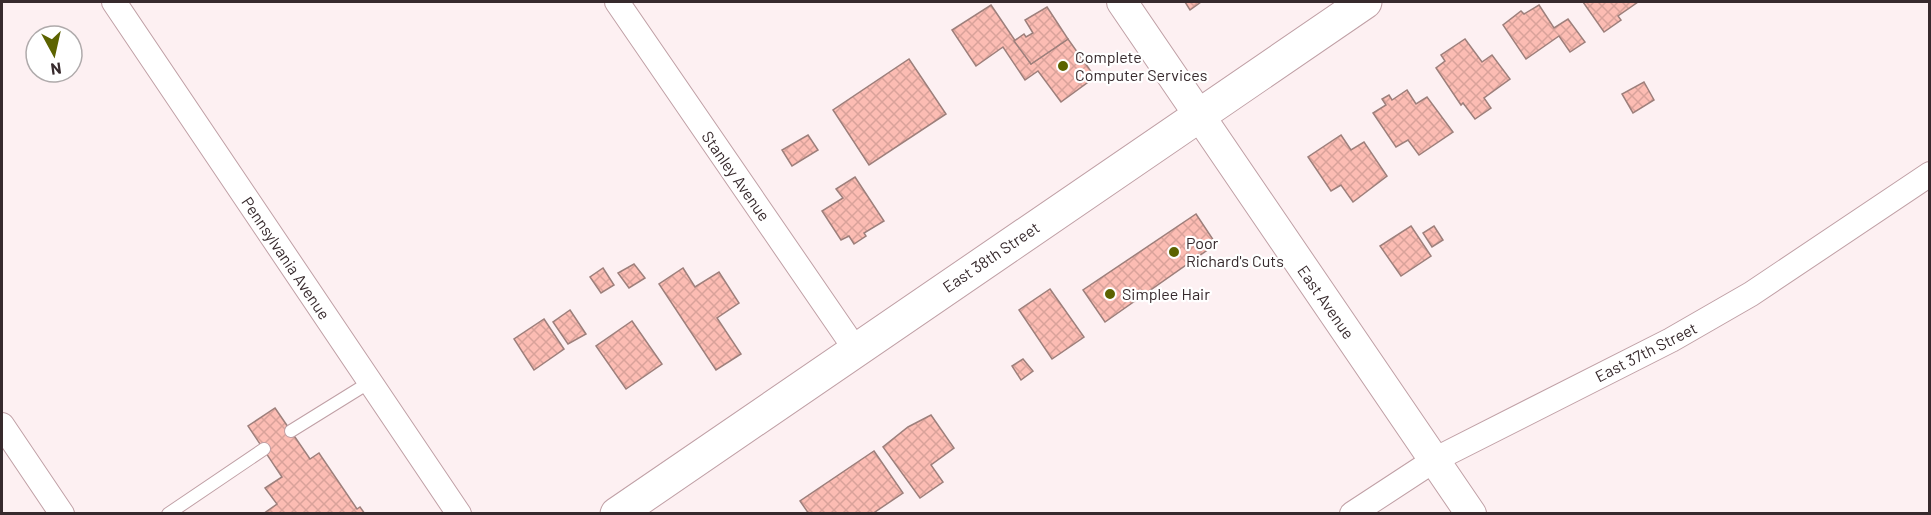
<svg xmlns="http://www.w3.org/2000/svg" width="1931" height="515" viewBox="0 0 1931 515" font-family="Barlow,sans-serif">
<style>
.building{fill:url(#building-cross-hatch);stroke:#9d7f7b;stroke-width:1.5}
.lines{fill:none;stroke-linecap:round;stroke-linejoin:round}
.service-casing{stroke:#c0a0a6;stroke-width:14}
.minor-casing{stroke:#c0a0a6;stroke-width:26}
.tertiary-casing{stroke:#c0a0a6;stroke-width:32}
.secondary-casing{stroke:#c0a0a6;stroke-width:35}
.service{stroke:#fff;stroke-width:12}
.minor{stroke:#fff;stroke-width:24}
.tertiary{stroke:#fff;stroke-width:30}
.secondary{stroke:#fff;stroke-width:33}
.poi-dot{fill:#5c6300;stroke:#fff;stroke-width:2}
.labels{text-anchor:middle;stroke-width:4.5;stroke-linejoin:round;paint-order:stroke}
.poi-label{font-size:16px;fill:#372a2d;stroke:#fff;text-anchor:start}
.street-label{font-size:16px;fill:#372a2d;stroke:#fff}
</style>
<defs>
<pattern id="building-cross-hatch" width="8" height="8" patternUnits="userSpaceOnUse" patternTransform="scale(1.5)"><rect width="8" height="8" fill="#fcbcb3"/><path d="M0 0l8 8M0 8l8-8" fill="none" stroke="#d9a29a"/></pattern>
</defs>
<rect width="100%" height="100%" fill="#fdf0f2"/>
<g class="building">
<path d="M1185,2H1201L1190,10Z"/>
<path d="M1583,2H1638L1618,16L1621,20L1604,32Z"/>
<path d="M991,5L1031,64L1068,39L1095,77L1061,102L1038,71L1025,80L1003,47L976,66L952,30Z"/>
<path d="M1539,5L1554,28L1568,19L1585,42L1570,52L1559,36L1526,59L1503,25L1521,11L1524,14Z"/>
<path d="M1047,7L1068,39L1031,64L1014,41L1024,34L1026,37L1033,33L1025,20Z"/>
<path d="M1465,39L1482,62L1492,55L1510,79L1484,98L1491,108L1475,119L1463,103L1461,105L1436,68L1445,61L1441,55Z"/>
<path d="M909,59L946,114L869,165L833,110Z"/>
<path d="M1644,82L1654,100L1633,113L1622,94Z"/>
<path d="M1407,90L1416,104L1427,97L1453,132L1419,155L1408,140L1396,147L1373,113L1386,105L1382,99L1389,95L1392,100Z"/>
<path d="M808,135L818,150L792,166L782,150Z"/>
<path d="M1341,135L1351,150L1364,142L1387,176L1353,202L1341,185L1331,191L1308,157Z"/>
<path d="M855,177L884,221L864,233L866,236L854,244L849,236L841,240L822,211L843,198L836,189Z"/>
<path d="M1196,214L1216,244L1105,322L1083,290Z"/>
<path d="M1411,226L1431,256L1401,276L1380,246Z"/>
<path d="M1434,226L1443,240L1432,247L1423,233Z"/>
<path d="M634,264L645,278L629,288L618,273Z"/>
<path d="M603,268L614,285L601,293L590,277Z"/>
<path d="M683,268L695,287L719,272L739,303L717,318L741,354L716,370L659,284Z"/>
<path d="M1050,289L1084,337L1052,359L1019,310Z"/>
<path d="M570,310L586,334L568,344L553,322Z"/>
<path d="M544,319L564,349L534,370L514,339Z"/>
<path d="M632,321L662,364L626,389L596,346Z"/>
<path d="M1023,359L1033,371L1021,380L1012,366Z"/>
<path d="M275,408L310,459L319,453L357,509L360,507L365,514H263L277,504L265,488L282,477L248,426Z"/>
<path d="M931,415L954,448L931,465L943,482L920,498L883,447L908,427Z"/>
<path d="M874,451L903,493L872,514H809L800,501Z"/>
</g>
<g class="lines">
<defs>
<g id="service">
<path d="M291,431L370,382"/>
<path d="M168,514L264,449"/>
</g>
<g id="minor">
<path d="M114,2L459,514"/>
<path d="M617,2L856,350"/>
<path d="M2,425L62,514"/>
<path d="M1352,514L1436,459L1671,340L1751,294L1930,174"/>
</g>
<path id="tertiary" d="M1122,2L1471,514"/>
<path id="secondary" d="M617,514L1365,2"/>
</defs>
<use href="#service" class="service-casing"/>
<use href="#minor" class="minor-casing"/>
<use href="#tertiary" class="tertiary-casing"/>
<use href="#secondary" class="secondary-casing"/>
<use href="#service" class="service"/>
<use href="#minor" class="minor"/>
<use href="#tertiary" class="tertiary"/>
<use href="#secondary" class="secondary"/>
</g>
<g class="poi-dot">
<circle cx="1063" cy="66" r="6"/>
<circle cx="1174" cy="252" r="6"/>
<circle cx="1110" cy="294" r="6"/>
</g>
<g class="labels">
<g class="poi-label">
<text x="1075" y="63">Complete<tspan x="1075" dy="18">Computer Services</tspan></text>
<text x="1186" y="249">Poor<tspan x="1186" dy="18">Richard's Cuts</tspan></text>
<text x="1122" y="300">Simplee Hair</text>
</g>
<g class="street-label">
<text transform="translate(736 176) rotate(55)" y="6">Stanley Avenue</text>
<text transform="translate(991 257) rotate(-34)" y="6">East 38th Street</text>
<text transform="translate(286 258) rotate(56)" y="6">Pennsylvania Avenue</text>
<text transform="translate(1326 302) rotate(55)" y="6">East Avenue</text>
<text transform="translate(1646 352) rotate(-27)" y="6">East 37th Street</text>
</g>
</g>
<rect width="1931" height="515" fill="none" stroke="#372a2d" stroke-width="6"/>
<g transform="translate(54 54) rotate(172)"><circle r="28" fill="#ffffff" stroke="#afaaab" stroke-width="1.5"/>
<path d="M0-4.5L10 22L0 15L-10 22Z" fill="#5c6300"/>
<text y="-9" font-size="16" font-weight="bold" text-anchor="middle" fill="#372a2d">N</text>
</g>
</svg>
